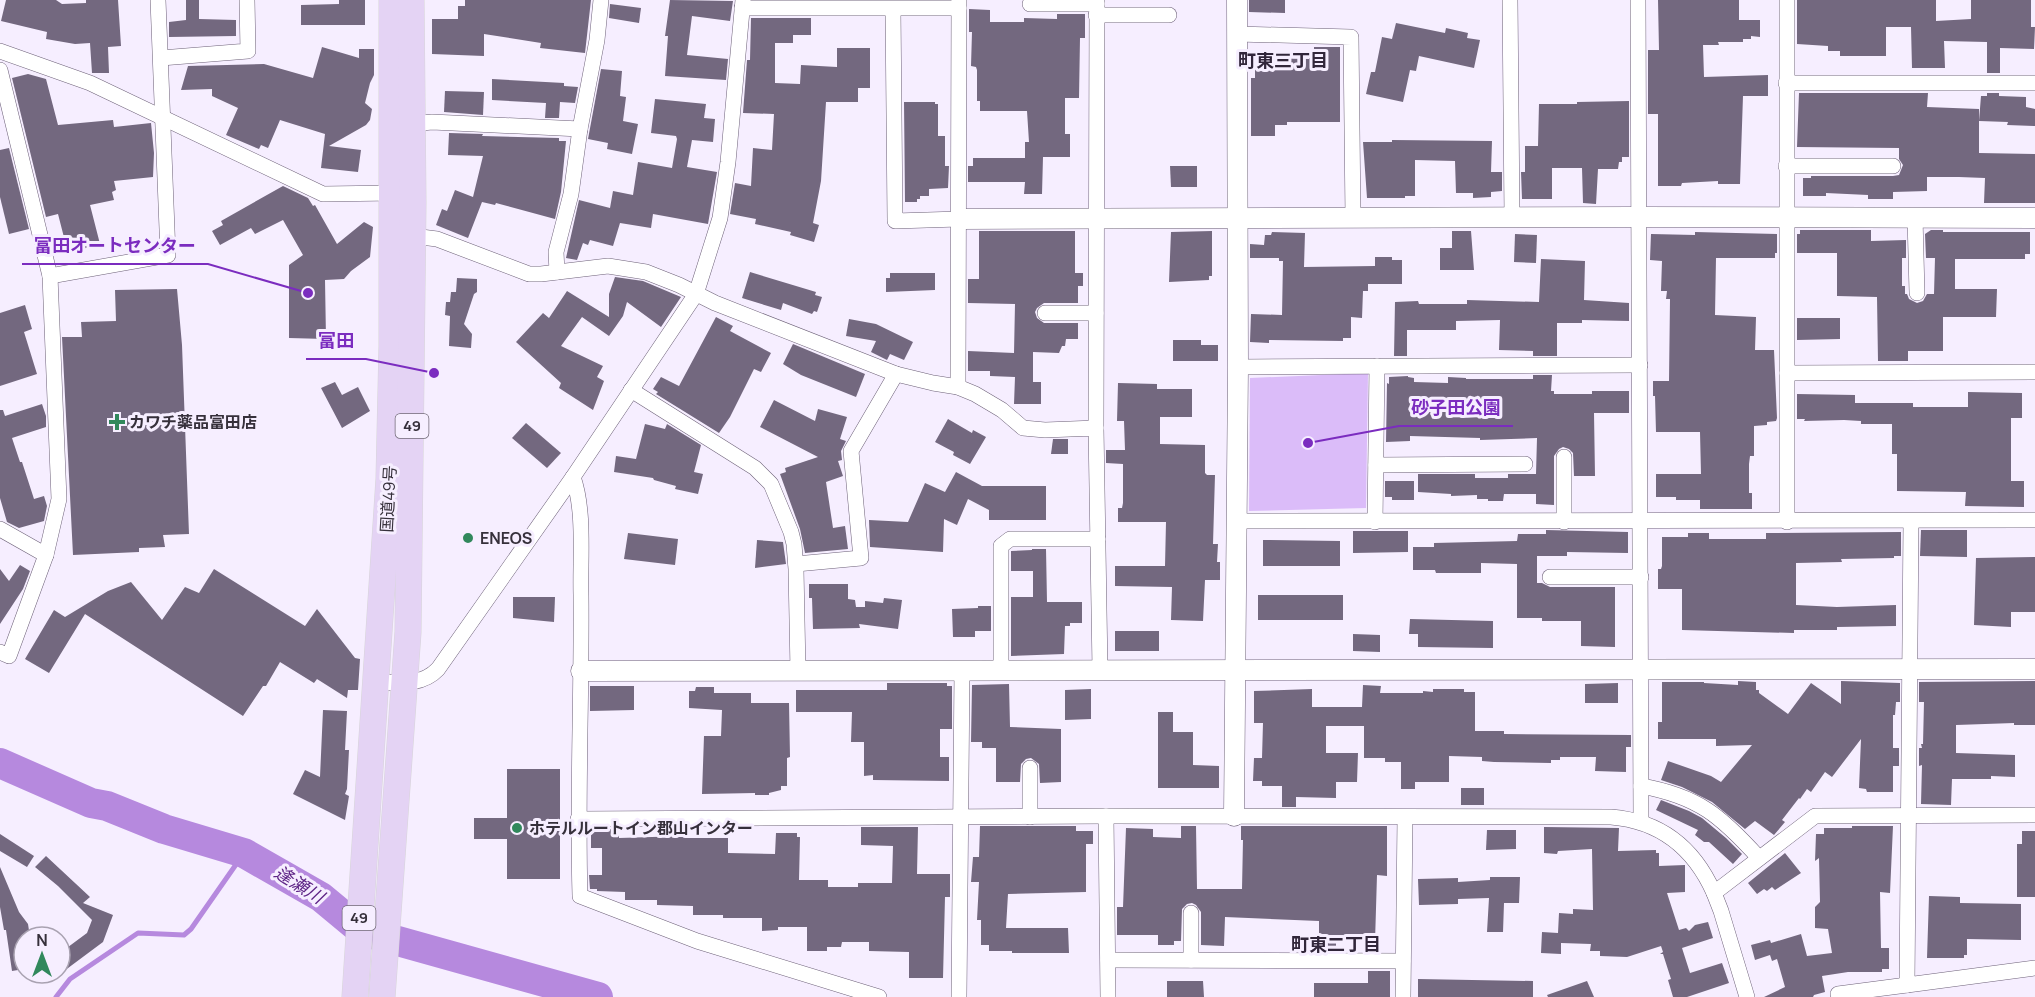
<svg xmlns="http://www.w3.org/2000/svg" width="2035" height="997" viewBox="0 0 2035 997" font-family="Manrope,'Noto Sans JP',sans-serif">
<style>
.green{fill:#dbbcf9}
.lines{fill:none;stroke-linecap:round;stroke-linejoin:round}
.stream{stroke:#b689de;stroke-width:5}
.river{stroke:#b689de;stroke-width:30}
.building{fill:#73687f}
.minor-casing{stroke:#6d6178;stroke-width:16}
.tertiary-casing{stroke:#6d6178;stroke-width:21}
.trunk-casing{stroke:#d7d6d8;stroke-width:27}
.minor{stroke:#fff;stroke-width:15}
.tertiary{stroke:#fff;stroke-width:20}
.trunk{stroke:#e4d3f4;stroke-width:26}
.poi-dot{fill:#31885c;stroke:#f6eeff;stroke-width:2}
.labels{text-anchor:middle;stroke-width:6;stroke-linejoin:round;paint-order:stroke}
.shield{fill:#f6eeff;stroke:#706976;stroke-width:1.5}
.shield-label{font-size:15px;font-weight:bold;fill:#36303b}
.poi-label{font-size:16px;font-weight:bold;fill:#36303b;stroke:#f6eeff;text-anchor:start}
.street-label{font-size:16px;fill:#36303b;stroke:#f6eeff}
.neighbourhood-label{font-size:18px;font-weight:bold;fill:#31263a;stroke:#f6eeff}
.water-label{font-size:18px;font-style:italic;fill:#5e2486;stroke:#f6eeff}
.leader{fill:none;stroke:#7b2cbf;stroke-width:2}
.callout-dot{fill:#7b2cbf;stroke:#f6eeff;stroke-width:2}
.callout-label{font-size:18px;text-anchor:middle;font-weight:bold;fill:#7b2cbf;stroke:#f6eeff;stroke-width:6;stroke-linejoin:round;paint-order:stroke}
</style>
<rect width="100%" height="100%" fill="#f6eeff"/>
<path class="green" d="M1368,373L1366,508L1249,511L1250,378Z"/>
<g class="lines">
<path class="stream" d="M56,997L70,979L138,933L184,935L191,929L244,853"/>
<path class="river" d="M0,763L91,803L107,806L164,829L244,853L321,897L362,931L598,997"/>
</g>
<g class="building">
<path d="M6,0H56L62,4L86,3V0H118L121,46L108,47L109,73H92L90,43L75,44L46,39L47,32L1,21Z"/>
<path d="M186,0H199V19L236,20V36L169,37V22L186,20Z"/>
<path d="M339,0H365V25H301V5L339,4Z"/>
<path d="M465,0H591L585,53L540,48L541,43L484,34V56L432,54V19H458V6H465Z"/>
<path d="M670,0L733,1L730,21L692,16L687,55L728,59L726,80L665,76L668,36H665Z"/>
<path d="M1249,0H1285V13L1249,12Z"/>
<path d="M1658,0H1739V20H1760V37L1751,36V39H1743V42H1718L1719,45H1703L1704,77L1768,75V96H1743L1740,184H1718V181L1682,183L1681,186H1658V114H1648V50H1659Z"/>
<path d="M1797,0H1936V21L1971,19V0H2031V27H2035L2034,49L2000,48V73H1987V42L1944,41L1945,68H1912L1911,27H1886V56H1840V51H1828V46L1797,44Z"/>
<path d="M610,4L641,8L639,23L609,18Z"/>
<path d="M969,9L990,10V22H1024V18L1057,19V14H1085V38H1080L1079,98H1065V134H1070V157H1043L1042,194H1024L1025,182H968V166H973V158H1025V142H1029L1027,111H980V101H977V70L976,67L971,66L972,32H969Z"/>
<path d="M751,18H811V35H793V43H775V83L800,84L801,65L837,67V48H870V88H858V102H826L821,181L813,223L819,225L814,242L790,235L791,232L755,224L756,219L730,214L735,183L751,186L753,148L772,150L774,114L743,113L747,60H750Z"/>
<path d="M1396,23L1445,33L1446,28L1468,33L1467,38L1480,40L1474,68L1419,56L1416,71L1410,70L1403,102L1366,94L1371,72H1375L1382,37L1392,39Z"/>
<path d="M322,47L359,58V49H374V75L370,83L365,103L372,109L370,120L366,125L329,146L361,150L358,172L321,168L325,134L280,120L268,148L261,145L259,149L226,135L238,108L212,96V89L181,90L188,66L264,64L313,78Z"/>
<path d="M1314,47H1340V122H1287V125H1275V136H1251V78H1255V58L1309,59V54H1314Z"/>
<path d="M601,69L622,71L620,96L626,97L623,121L638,124L632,154L607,149L608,143L588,139Z"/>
<path d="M28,74L46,79L58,125L113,120L114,127L151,123L154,153L153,177L114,181L116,190L112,192L114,200L90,205L100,244L68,253L58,214L46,217L12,78Z"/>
<path d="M492,79L564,83V86L578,87L575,103L560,102L559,118H545L546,103L492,100Z"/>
<path d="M445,91L484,92L483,115L444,112Z"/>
<path d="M1799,93H1928L1927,107L1979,109V153L2035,154V203H1984L1985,178L1959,177H1927V191L1893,192V199H1868V195L1826,193V196H1803V178H1811V176H1893L1899,175L1903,165L1899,159V148L1797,147Z"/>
<path d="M1987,93H1999V96L2026,97V107L2035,109V126L2007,125L2008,122L1979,121L1981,96H1987Z"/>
<path d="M655,99L706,104L704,118L715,119L713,142L692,140L687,167L717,172L708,224L653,214L651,228L620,223L613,246L590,240L588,245L583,243L577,260L566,258L579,200L610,208L613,191L633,195L638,162L672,168L677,139L676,136L651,133Z"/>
<path d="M1629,101V157H1622V162H1619L1618,169H1598L1596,204L1583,203L1582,168H1552V199H1522L1521,172H1525V146H1538L1539,104H1577V102Z"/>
<path d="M904,102H935V104H938V136H945V166H949L948,188L929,189V196H920V199H917V202H905Z"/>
<path d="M449,133L483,134L482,136L559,138V141H566L561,192L555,219L496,203L495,205L482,202L468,238L436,225L442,209L447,211L455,190L473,197L483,156L448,155Z"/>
<path d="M1392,140L1492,141L1491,172H1502V191L1491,192V197L1473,198V193H1456L1455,161L1415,160V196H1405V198H1367L1363,142H1392Z"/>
<path d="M9,148L29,229L9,234L0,197V150Z"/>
<path d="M1170,166H1197V187H1171Z"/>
<path d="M283,186L308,198L313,206L315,205L337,244L364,222L373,227L370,257L351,271L344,279L325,280L326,339L289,338V265L303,255L283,220L255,234L251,228L220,245L212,231L223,225L221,221Z"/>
<path d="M1800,230H1871V241L1906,240V258H1902V286H1905V294H1907L1909,299L1917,303L1923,301L1927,294H1934L1935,258H1926L1925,234L1931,230H1943V232H2030V254H2025V259H1955V289H1997L1996,317H1943V351H1908V361H1878L1877,297L1837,296V253H1797V234H1800Z"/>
<path d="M979,231H1075V273H1083V286H1078V303H1044L1037,308L1035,312L1037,318L1044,323H1078V339H1066L1065,346H1062L1059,353L1033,352V382H1041V404H1014L1015,377L990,376V371H968V351L1014,353L1015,304L968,303V279H979Z"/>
<path d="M1212,231V276H1209V280L1169,282L1171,232Z"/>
<path d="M1452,231H1471L1474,270H1440V248H1452Z"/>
<path d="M1272,232L1305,233L1304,267L1375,266V257H1392V260H1402V284H1368V291H1363L1362,318L1351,317V338H1343V341L1269,340V343L1250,342L1251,314L1282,315L1283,261H1279V258H1250V244L1264,245L1265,235H1271Z"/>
<path d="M1695,232L1777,234V253H1775V258H1716L1715,315L1756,317L1755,350H1774L1777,418L1776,421L1767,422V425L1754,426V456H1750L1749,464V493H1752V509H1700V500H1676V497H1656V474H1701L1700,432H1656L1655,396H1653V381H1669L1670,299H1666L1667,291H1661L1662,261L1650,260L1651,234L1695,235Z"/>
<path d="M1515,234L1537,235L1536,263L1514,262Z"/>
<path d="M1541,259L1585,261L1584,300L1629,303V321L1582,320V323H1557V356H1533V351L1499,350L1500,320L1456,321V330H1407V356H1394L1395,302L1418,301L1419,304H1467V300L1539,302Z"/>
<path d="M750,272L816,292L815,295L822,297L817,312L814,311L812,314L783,303L781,310L742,298Z"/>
<path d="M890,273H935V290L886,292V278H890Z"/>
<path d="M615,277L643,281L681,297L661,327L627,302L623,316L609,336L582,317L561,346L603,366L597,377L604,381L593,410L559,388L561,383L516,342L543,313L549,318L567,291L609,317V294Z"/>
<path d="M457,278L477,279V292L474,294L464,324L472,334L471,348L449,346L450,316L445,315L446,302H450L451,292H456Z"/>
<path d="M177,289L182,345L189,534L163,535L165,547L139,548V552L73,555L62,337H82L81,322L116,321L115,290Z"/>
<path d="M25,305L32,329L24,332L37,374L0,386V313Z"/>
<path d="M716,317L733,326L730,331L771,353L761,372L754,369L730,417L719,433L656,394L658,392L653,389L661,377L679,386Z"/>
<path d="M1797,318H1840V339L1797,340Z"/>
<path d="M849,319L876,324L913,342L904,360L890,354L887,360L871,352L876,341L846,336Z"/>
<path d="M1173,340H1201V345H1218V361H1173Z"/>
<path d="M793,344L865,374L856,397L801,375L783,364Z"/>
<path d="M1533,375H1552L1551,391H1554V394H1592V391H1629V413H1594L1595,476H1574L1573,453L1569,449L1563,447L1559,449L1554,456V505L1536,504V494H1504L1503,501H1488V499H1477V495L1451,496V494L1418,492V474H1475V478H1508V474H1536L1537,438L1480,440V438L1410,436V441L1386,442L1387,383L1389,384V377L1408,376V377L1414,378V382L1448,383V377L1466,378V379H1533Z"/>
<path d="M335,382L342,395L358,387L370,411L342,428L321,388Z"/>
<path d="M1118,383L1157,384V389H1192V417H1160V444L1205,445V473L1207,475H1215L1213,544H1218L1217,562H1220V580H1205L1203,621L1171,620L1172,587L1115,586V566H1165L1166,522H1118V508H1122L1123,503V464L1106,463V450H1125L1124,421H1117Z"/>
<path d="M1968,392L2022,393V418H2011V481H2024V507L1965,506L1966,492L1897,491V454H1892V424H1861V421L1844,420L1804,421L1805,419H1797V394L1855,395V403H1913V407H1968Z"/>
<path d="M774,400L815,421L818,409L847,417L840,439L846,441L841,451L842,460L838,461L843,476L826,482L833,528L845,526L848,549L805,553L800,529L780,474L786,472L785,468L818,457L760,427Z"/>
<path d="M42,404L46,416V427L12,438L20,462H22L34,499L44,496L47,506L44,521L19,528L7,522L0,498V410H3L5,416Z"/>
<path d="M948,419L972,433L973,430L986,437L970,464L953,455L954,452L935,442Z"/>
<path d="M526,423L561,453L547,468L512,438Z"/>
<path d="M645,424L665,429L667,424L701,445L694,472L703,474L698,494L675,489L676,486L654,480L653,478L614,472L616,456L636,459Z"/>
<path d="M1053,439H1068V454H1051Z"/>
<path d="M956,472L982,486H1046V520H989V510L968,499L957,525L944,519L943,552L870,547L869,520L908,522L925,483L945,492Z"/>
<path d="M1385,481H1414V500H1392V497H1385Z"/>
<path d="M1546,530L1628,532V553L1567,552V556H1537V583H1542L1550,587H1615V647L1581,646V621H1542V618H1517V564L1481,563V573H1436L1435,570H1413V547H1434V543L1517,541L1518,534H1546Z"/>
<path d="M1921,530H1967V557L1920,556Z"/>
<path d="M1353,531H1408V552L1353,553Z"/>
<path d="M1901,532V556H1894V558L1841,559L1842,562L1796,563V605L1837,607L1896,605V626L1837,627V630H1794V633L1682,630V589H1658V569H1661L1662,566V537H1688V533H1709V539H1766V533Z"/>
<path d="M628,533L678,539L675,565L624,559Z"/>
<path d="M757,540L783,542L786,564L755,568Z"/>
<path d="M1263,540L1340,541V566H1263Z"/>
<path d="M1032,549H1046L1047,602H1082V623H1070V626H1065L1064,654L1011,656V597H1033V571H1011V551L1032,550Z"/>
<path d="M2035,557V612H2011V627L1974,625L1976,558Z"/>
<path d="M20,565L30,571L23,589L0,624V569L9,581Z"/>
<path d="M214,569L305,626L317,609L355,658L360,659L358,690H348L347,698L317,679L314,683L280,662L266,686H263L243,716L85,614L49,673L25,659L54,610L65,617L108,591L131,582L162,620L185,587L199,593Z"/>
<path d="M809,584H848V599L855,600L856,607H865V601L883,603L884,598L902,600L898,629L859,624L860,628L813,629L812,598H809Z"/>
<rect x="1258" y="595" width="85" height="25"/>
<path d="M513,597H555L554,622L513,618Z"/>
<path d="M978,606H991V631H975V637H953L952,609L978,608Z"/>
<path d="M1410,619L1493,621V648L1418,647V634H1409Z"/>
<rect x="1115" y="631" width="44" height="20"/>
<path d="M1353,634L1380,635V652L1353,651Z"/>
<path d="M1738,681L1756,682V690H1759V693L1788,714L1811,683L1841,704V681L1900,683V702H1896L1895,715H1893V748H1899V766H1893V792H1867L1866,789L1859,788L1861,739L1832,777L1825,772L1811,792L1807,789L1800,799L1799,798L1782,820L1785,822L1774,835L1755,821L1745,829L1712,802L1682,787L1661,780L1668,761L1711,776L1721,782L1752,745L1716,746V739H1658V722H1662V682H1704V683L1738,685Z"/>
<path d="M2035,681V725H2014V723L1956,725V753L2015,755V777L1991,776V779H1952L1951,805L1921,804L1922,765L1919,766V748H1922L1921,744H1923L1924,702H1919V682Z"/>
<path d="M887,683H947V686H952V729H940V757H949V781L873,780V775L864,776V742H851L852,712H796V690H887Z"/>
<path d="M1618,683V703H1585V684Z"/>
<path d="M1009,684L1010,727L1061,729V782L1040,783L1039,764L1031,758L1026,759L1021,764L1020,782H996V748H982V742H971L972,685Z"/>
<path d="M1363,685L1381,686L1380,693H1423V691L1433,692V689H1464V692H1475V731H1504V734L1631,735V747H1626V772L1595,771L1596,757H1560V760H1551V763L1494,762L1482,761V757L1449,756V782H1415V789H1401V762H1385V758H1364V726H1326V753H1358L1357,782H1336V798L1296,797V807H1282V786H1262V781H1253L1254,758H1262L1263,723H1254V691L1312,689V707H1362Z"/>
<path d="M590,686H634V710L590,711Z"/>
<path d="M696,687H714V693H751V703H789L790,757L787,758V786H781V790L769,793V795H755V793L702,794L704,736H721L722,710L689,708V691H695Z"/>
<path d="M1091,689V719L1065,720V690Z"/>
<path d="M323,710L347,711L345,750H349L347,789L345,794L349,796L345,820L293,794L305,770L320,777Z"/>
<path d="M1158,712H1173V732H1193V765L1219,766V788H1158Z"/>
<path d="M507,769H560V879H507V839H474V818H507Z"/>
<rect x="1461" y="788" width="23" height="17"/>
<path d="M1661,800L1689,811L1702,818L1726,838L1742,854L1733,864L1709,842H1704L1695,835L1698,830L1656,810Z"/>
<path d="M980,826H1076V831H1093V844H1086V892L1008,894L1006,928H1068L1069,953H1012V951H989V945H981V920H977L979,882H971L973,857H979Z"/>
<path d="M1181,826H1196L1197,889H1242L1243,840H1241V826H1387V876L1377,875L1375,942H1336V946H1319V921L1225,917L1224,946L1201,945V912L1196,905L1192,903L1187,904L1182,909L1181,941H1174V945H1158V935H1117V907H1123L1126,828L1153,829V837L1181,838Z"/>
<path d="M1852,826H1893L1890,893L1880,892L1881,948H1889V969H1882V972H1848L1822,976L1825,992L1814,995L1813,997H1764L1785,987L1777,959L1772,961L1770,955L1755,960L1751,945L1770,940L1771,943L1801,934L1807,956L1832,953L1828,929L1815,928V907L1820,902L1819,858L1815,861L1816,834H1824V828H1852Z"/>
<path d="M861,827H918L917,874H950V897H945L943,978H909V952L869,951V942H842L841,947H827V951H807V927H778V930L762,931V918H723V915H693V906L657,905V900H625V892L597,891V889H590L589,875H602V848H591V829H619V838L685,836V838H728V853L775,854L776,833H797V837H800L799,880H828V887H858V883H892L893,846L861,845Z"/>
<path d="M1544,827L1619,828L1618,851L1656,850V853H1659V866L1685,865V892L1667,893L1679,930L1686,928L1689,931L1695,925L1708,922L1713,938L1682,948L1690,973L1722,963L1729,983L1687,997H1673L1668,980L1671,979L1663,954H1660L1663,952L1661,946L1627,957L1600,956V951H1590L1591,944L1561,943V954L1541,953L1542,932L1558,933L1559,913L1573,914V909L1593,910L1592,849L1558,851L1557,854L1544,853Z"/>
<path d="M1487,830H1516V849L1486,850Z"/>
<path d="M2022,831H2035V897H2017V844H2022Z"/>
<path d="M0,834L34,856L27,867L0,851Z"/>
<path d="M1785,853L1801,873L1775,890L1772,887L1767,891L1764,889L1757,894L1748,883Z"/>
<path d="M46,856L90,897L83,903L113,915L103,942L60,974V953L87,933L92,920L58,886L35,867Z"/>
<path d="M0,867L19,912L28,924L30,937H24V969L12,971L6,930H4L0,907Z"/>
<path d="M1490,877H1520L1519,903H1504L1503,932H1487L1489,898L1458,899V904L1419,905L1418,879L1458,878V882L1490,880Z"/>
<path d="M1929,896L1960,897V903L2021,904V940L1967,939V955H1964V958H1927Z"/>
<path d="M1368,971H1390V997H1314V983H1368Z"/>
<path d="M1418,979L1533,981V997H1418Z"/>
<path d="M1167,981H1203L1204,997H1167Z"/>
<path d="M1587,981L1594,997H1548L1547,995Z"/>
</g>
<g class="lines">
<defs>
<g id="minor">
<path d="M1510,0L1512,217"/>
<path d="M1638,0L1641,821"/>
<path d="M1787,0V522"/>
<path d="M1030,4H1097"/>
<path d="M742,8H959"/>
<path d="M893,9L895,221L959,219"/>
<path d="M1096,15H1169"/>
<path d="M1237,34L1351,37L1353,218"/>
<path d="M0,51L90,83L323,194L393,193"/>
<path d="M161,58L248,51L247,0"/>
<path d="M0,70L50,276L59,499L46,555L9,656L0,652"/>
<path d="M1786,83H2035"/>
<path d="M412,124L432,122L580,129"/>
<path d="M1786,166H1893"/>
<path d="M1915,217L1917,293"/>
<path d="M413,236L437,239L529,274H541L608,266L646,272L679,285L715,303L896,374L933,383L958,387L975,394L1002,410L1023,428L1045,430L1096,428L1100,669"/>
<path d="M557,272L556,252L571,194L580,129L597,40L601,0"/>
<path d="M50,276L168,255L158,0"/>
<path d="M1045,313H1096"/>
<path d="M1238,367L1640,365"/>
<path d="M1787,373L2035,372"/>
<path d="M958,387L959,0"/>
<path d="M631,390L755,468L771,484L791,532L794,544L796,569L798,671"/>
<path d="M1096,428L1097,0"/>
<path d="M1564,457V522"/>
<path d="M1376,465L1525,464"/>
<path d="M573,477C585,511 580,558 581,595C582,695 577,796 580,896L697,941L879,997"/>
<path d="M1236,521L2035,520"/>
<path d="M1375,522L1377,366"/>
<path d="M1911,522L1907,985L2035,968"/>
<path d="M0,529L46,555"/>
<path d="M796,564L861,558L851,451L896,374"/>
<path d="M1550,577H1641"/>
<path d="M1001,671V546L1010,539H1098"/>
<path d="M377,682C399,683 422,686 438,669L573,477L696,294L720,218L728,162L743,0"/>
<path d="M1030,768V817"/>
<path d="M1641,786C1698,796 1721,816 1759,858"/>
<path d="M1106,816L1108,997"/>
<path d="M578,819L1106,816L1611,817C1660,821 1694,848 1714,893L1815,816L2035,815"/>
<path d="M1714,893L1721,911L1747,997"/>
<path d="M1191,913V960"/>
<path d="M1108,960L1403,961"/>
<path d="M1838,994L1907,985"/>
<path d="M959,997L962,671"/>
<path d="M1403,997L1405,817"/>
</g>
<g id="tertiary">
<path d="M959,219L1637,217L2035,218"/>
<path d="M581,671L2035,669"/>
<path d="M1234,816L1238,367L1237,0"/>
</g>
<g id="trunk">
<path d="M355,997L389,479L392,346V0"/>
<path d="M382,997L408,632L413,202L411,0"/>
</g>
</defs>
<use href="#minor" class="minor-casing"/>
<use href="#tertiary" class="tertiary-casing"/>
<use href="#trunk" class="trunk-casing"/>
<use href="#minor" class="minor"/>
<use href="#tertiary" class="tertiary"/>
<use href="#trunk" class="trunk"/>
</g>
<g class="poi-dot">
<path d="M114 413h6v6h6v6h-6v6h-6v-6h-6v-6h6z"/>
<circle cx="468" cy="538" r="6"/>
<circle cx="517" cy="828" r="6"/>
</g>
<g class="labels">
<g class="shield">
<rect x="395.5" y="414" width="33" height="24" rx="4.5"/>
<rect x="342.5" y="906" width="33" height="24" rx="4.5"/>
</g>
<g class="shield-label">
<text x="412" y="431">49</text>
<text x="359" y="923">49</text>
</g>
<g class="poi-label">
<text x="129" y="428">カワチ薬品富田店</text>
<text x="480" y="544">ENEOS</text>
<text x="529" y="834">ホテルルートイン郡山インター</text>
</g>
<g class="street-label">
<text transform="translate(388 499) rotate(-87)" y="6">国道49号</text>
</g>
<g class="neighbourhood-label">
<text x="1283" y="67">町東三丁目</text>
<text x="1336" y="951">町東二丁目</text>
</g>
<g class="water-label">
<text transform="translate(299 885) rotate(32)" y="6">逢瀬川</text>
</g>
</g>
<path class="leader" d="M308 293L208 264H22M434 373L366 359H306M1308 443L1399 426H1513"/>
<g class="callout-dot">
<circle cx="308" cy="293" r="6"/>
<circle cx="434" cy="373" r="6"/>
<circle cx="1308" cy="443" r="6"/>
</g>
<g class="callout-label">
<text x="115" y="252">富田オートセンター</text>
<text x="336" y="347">富田</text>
<text x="1456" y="414">砂子田公園</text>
</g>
<g transform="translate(42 955)"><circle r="28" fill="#f6eeff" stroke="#a9a2b1" stroke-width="1.5"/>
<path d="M0-4.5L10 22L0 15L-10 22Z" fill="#31885c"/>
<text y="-9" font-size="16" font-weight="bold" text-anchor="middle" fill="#36303b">N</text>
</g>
</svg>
